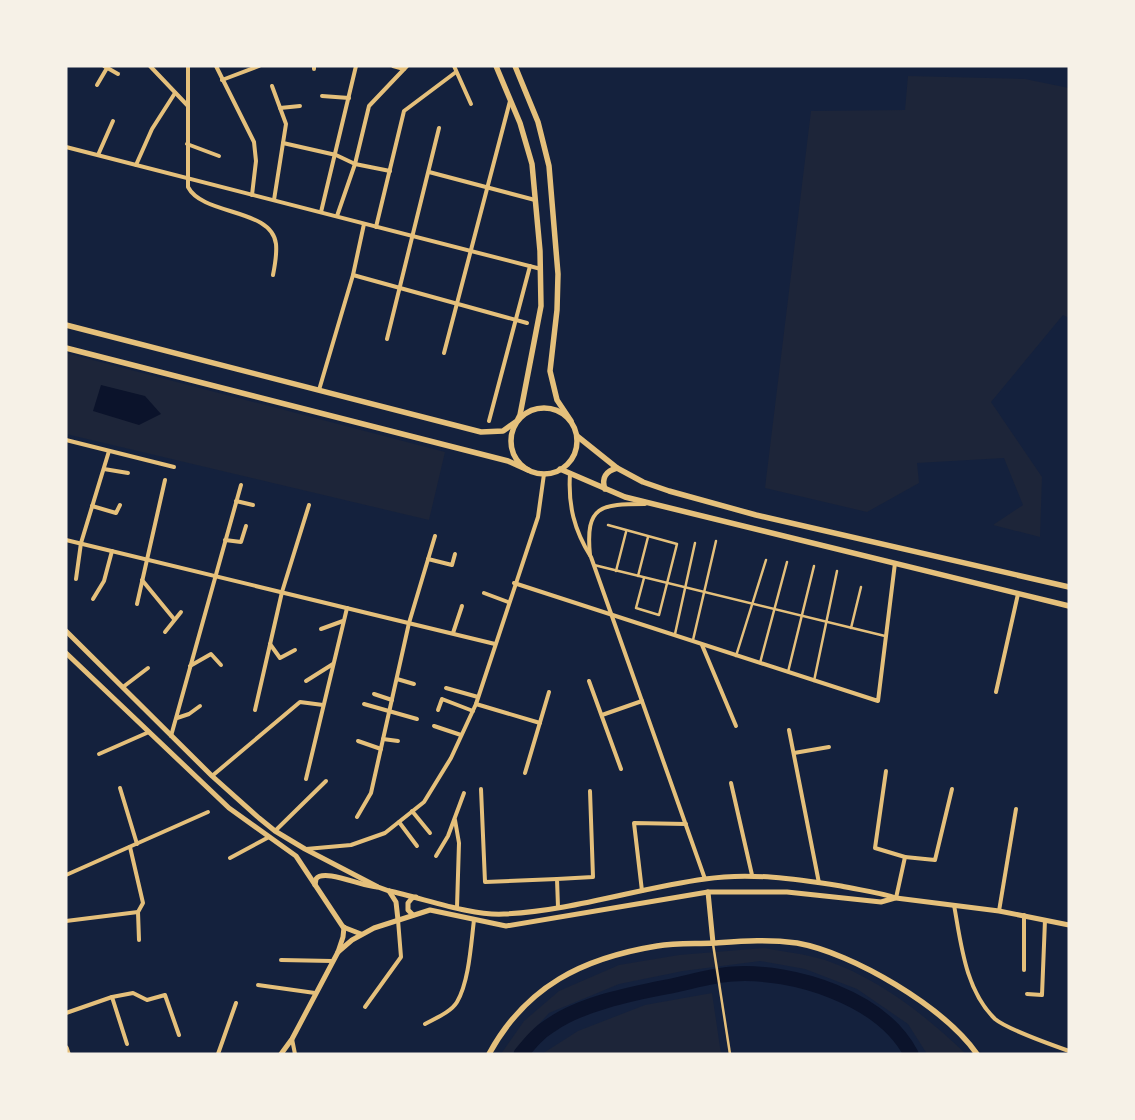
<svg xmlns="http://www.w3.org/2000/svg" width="1135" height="1120" viewBox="0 0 1135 1120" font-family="'Source Sans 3',sans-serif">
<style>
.green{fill:#1d2539}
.water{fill:#0b132b}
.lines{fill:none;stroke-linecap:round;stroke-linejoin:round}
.river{stroke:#0b132b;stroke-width:15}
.pedestrian{stroke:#e5c07b;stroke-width:2.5}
.minor{stroke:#e5c07b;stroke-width:4}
.secondary{stroke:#e5c07b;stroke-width:5}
.primary{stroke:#e5c07b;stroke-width:5.5}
.trunk{stroke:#e5c07b;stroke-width:5.5}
</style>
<rect width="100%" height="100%" fill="#14213d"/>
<g class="green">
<path d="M908,76L1025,79L1069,88V318L1063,315L991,402L1042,477L1040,537L993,525L1023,505L1004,458L917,463L919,483L867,512L765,488L811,111L905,110Z"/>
<path d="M66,353L445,452L429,520L66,434Z"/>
<path d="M765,948C784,952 806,954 825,960C880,979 925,1015 966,1054H927L908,1024L857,989L805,969L760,961L683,971L619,984L549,1013L512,1054H501L524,1021L559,991L619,965L679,955Z"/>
<path d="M712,993L721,1054H542L578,1031L645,1005Z"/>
</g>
<path class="water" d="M101,385L145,396L161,414L139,425L93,411Z"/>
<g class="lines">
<path class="river" d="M521,1054C530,1043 539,1032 551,1025C581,1004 630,994 666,987C688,983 711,975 733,974C793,970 882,998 911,1054"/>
<g class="pedestrian">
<path d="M608,525L677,544L659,615L636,608L644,578"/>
<path d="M594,565L885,636"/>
<path d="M616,571L626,532"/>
<path d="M638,576L648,537"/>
<path d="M851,628L861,587"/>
<path d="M675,634L695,543"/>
<path d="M693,640L716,541"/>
<path d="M736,656L766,560"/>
<path d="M760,663L787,562"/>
<path d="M788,672L814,566"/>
<path d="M814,681L837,571"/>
<path d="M713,944L730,1054"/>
</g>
<g class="minor">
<path d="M104,66L118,74"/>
<path d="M150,66L188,106"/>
<path d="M188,66V187C203,216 272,208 276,244C277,254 275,265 273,275"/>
<path d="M216,66L254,142L256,161L252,195"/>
<path d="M314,66V69"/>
<path d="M393,66L404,69"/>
<path d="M454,66L471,104"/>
<path d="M222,80L259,66"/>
<path d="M97,85L107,68"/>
<path d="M272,86L286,124L274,200"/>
<path d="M322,96L349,98"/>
<path d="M280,108L300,106"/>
<path d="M283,143L336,155L355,164L390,171"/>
<path d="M187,144L219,156"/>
<path d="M66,147L541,269"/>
<path d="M98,155L113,121"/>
<path d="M136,165L152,129L175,93"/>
<path d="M429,172L535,200"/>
<path d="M321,212L356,66"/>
<path d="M337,216L355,164L369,106L407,66"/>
<path d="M376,227L404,111L456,72"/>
<path d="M353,275L527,323"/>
<path d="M387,339L439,128"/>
<path d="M444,353L510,101"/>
<path d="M319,390L353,275L364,224"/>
<path d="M489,421L530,266"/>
<path d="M66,440L174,467"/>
<path d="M104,469L128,473"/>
<path d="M570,474C568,505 574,530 591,557L705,879"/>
<path d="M236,501L253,505"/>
<path d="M92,506L116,513L120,505"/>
<path d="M66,540L495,644"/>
<path d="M225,540L241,542L246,526"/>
<path d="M590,555C585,505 601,504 645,504"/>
<path d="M428,559L452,565L455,554"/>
<path d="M76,579L81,543L109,451"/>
<path d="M142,580L174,619"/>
<path d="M514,583L878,701L895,563"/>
<path d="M484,593L508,602"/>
<path d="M93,599L104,581L112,551"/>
<path d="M137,604L165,480"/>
<path d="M321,629L343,621"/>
<path d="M165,632L181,612"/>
<path d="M453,633L462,606"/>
<path d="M270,644L280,658L295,650"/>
<path d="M702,645L736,726"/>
<path d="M190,666L211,654L221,665"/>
<path d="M397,679L414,684"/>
<path d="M306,681L333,664"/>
<path d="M589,681L621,769"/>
<path d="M123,687L148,668"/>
<path d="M446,688L478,697"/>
<path d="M996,692L1018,594"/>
<path d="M374,694L392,700"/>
<path d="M364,704L417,719"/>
<path d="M476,704L540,723"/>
<path d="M255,710L282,592L309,505"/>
<path d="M438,710L442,699L473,711"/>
<path d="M602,715L642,701"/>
<path d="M177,718L189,714L200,706"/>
<path d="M434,726L461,735"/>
<path d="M789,730L819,883"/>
<path d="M171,736L241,485"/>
<path d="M383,739L398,741"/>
<path d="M358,741L381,749"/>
<path d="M794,753L829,747"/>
<path d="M99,754L149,732"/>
<path d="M886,771L875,848L905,857L896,898"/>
<path d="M525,773L549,692"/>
<path d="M212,776L300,702L323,705"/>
<path d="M306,779L347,608"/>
<path d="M731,783L752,875"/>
<path d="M120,788L137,844"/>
<path d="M481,789L485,882L557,879"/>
<path d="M412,811L430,833"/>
<path d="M357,817L371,793L409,623L435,536"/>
<path d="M455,820L459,843L457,907"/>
<path d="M399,822L417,846"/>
<path d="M275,831L326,781"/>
<path d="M306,849L351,845L385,833L424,802L451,758L476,704L538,517L544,474"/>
<path d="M436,856L448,836L464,793"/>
<path d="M905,857L935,860L952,789"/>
<path d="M230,858L269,837"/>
<path d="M66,875L208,812"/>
<path d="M642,891L634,823L686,824"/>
<path d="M954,905C961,943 965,990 995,1019C1007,1029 1052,1045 1069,1051"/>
<path d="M558,907L557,879L593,877L590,791"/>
<path d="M999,911L1016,809"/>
<path d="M138,912L139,940"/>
<path d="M1024,915V970"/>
<path d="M66,921L138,912L143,903L130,847"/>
<path d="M281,960L332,961"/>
<path d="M258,985L315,993"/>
<path d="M1027,994L1042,995L1045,920"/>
<path d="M112,997L127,1044"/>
<path d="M365,1007L401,957L398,920"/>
<path d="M66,1013L112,997L133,993L147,1000L165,995L179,1035"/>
<path d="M425,1024C436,1018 451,1012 457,1002C469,982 471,944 474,920"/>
<path d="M292,1039L295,1054"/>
<path d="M218,1054L236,1003"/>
</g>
<g class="secondary">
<path d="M66,631L212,776L259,818L275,831L305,849L378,887L389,891C423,898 471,916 504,914C572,911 638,888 705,879C750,872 796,879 841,886C859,890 878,892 896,898L999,911L1069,925"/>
<path d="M66,653L229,808L296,856L343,927L361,934"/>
<path d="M315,885L316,879C324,868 363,887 377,887"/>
<path d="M389,891L396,902L398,920"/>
<path d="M708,892L713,943"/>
<path d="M413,915L408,910V903L412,898L416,897"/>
<path d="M338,952L352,940L374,928L430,910L506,926L708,892H787L881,902L895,898"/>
<path d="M281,1054L292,1039L338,952L343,937L344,927"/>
</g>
<g class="primary">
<path d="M515,66L538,122L549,166L558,274L557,310L550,371L557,400L571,421"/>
<path d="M66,325L481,432L503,431L517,421L520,415L541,306L540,251L532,164L520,123L496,66"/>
<path d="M66,348L508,461L528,470"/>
<circle cx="544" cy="441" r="33"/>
<path d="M577,436L617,468L643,482L669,491L756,515L1069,587"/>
<path d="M560,469L625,497L1069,606"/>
<path d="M605,489C601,478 606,471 617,468"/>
<path d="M489,1054C526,986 583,958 657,946C676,943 695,944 714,943C743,941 767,939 797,943C853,953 944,1007 977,1054"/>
</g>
<path class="trunk" d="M66,1048L68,1054"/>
</g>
<rect width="1135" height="1120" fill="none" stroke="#f6f1e7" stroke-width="135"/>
</svg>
